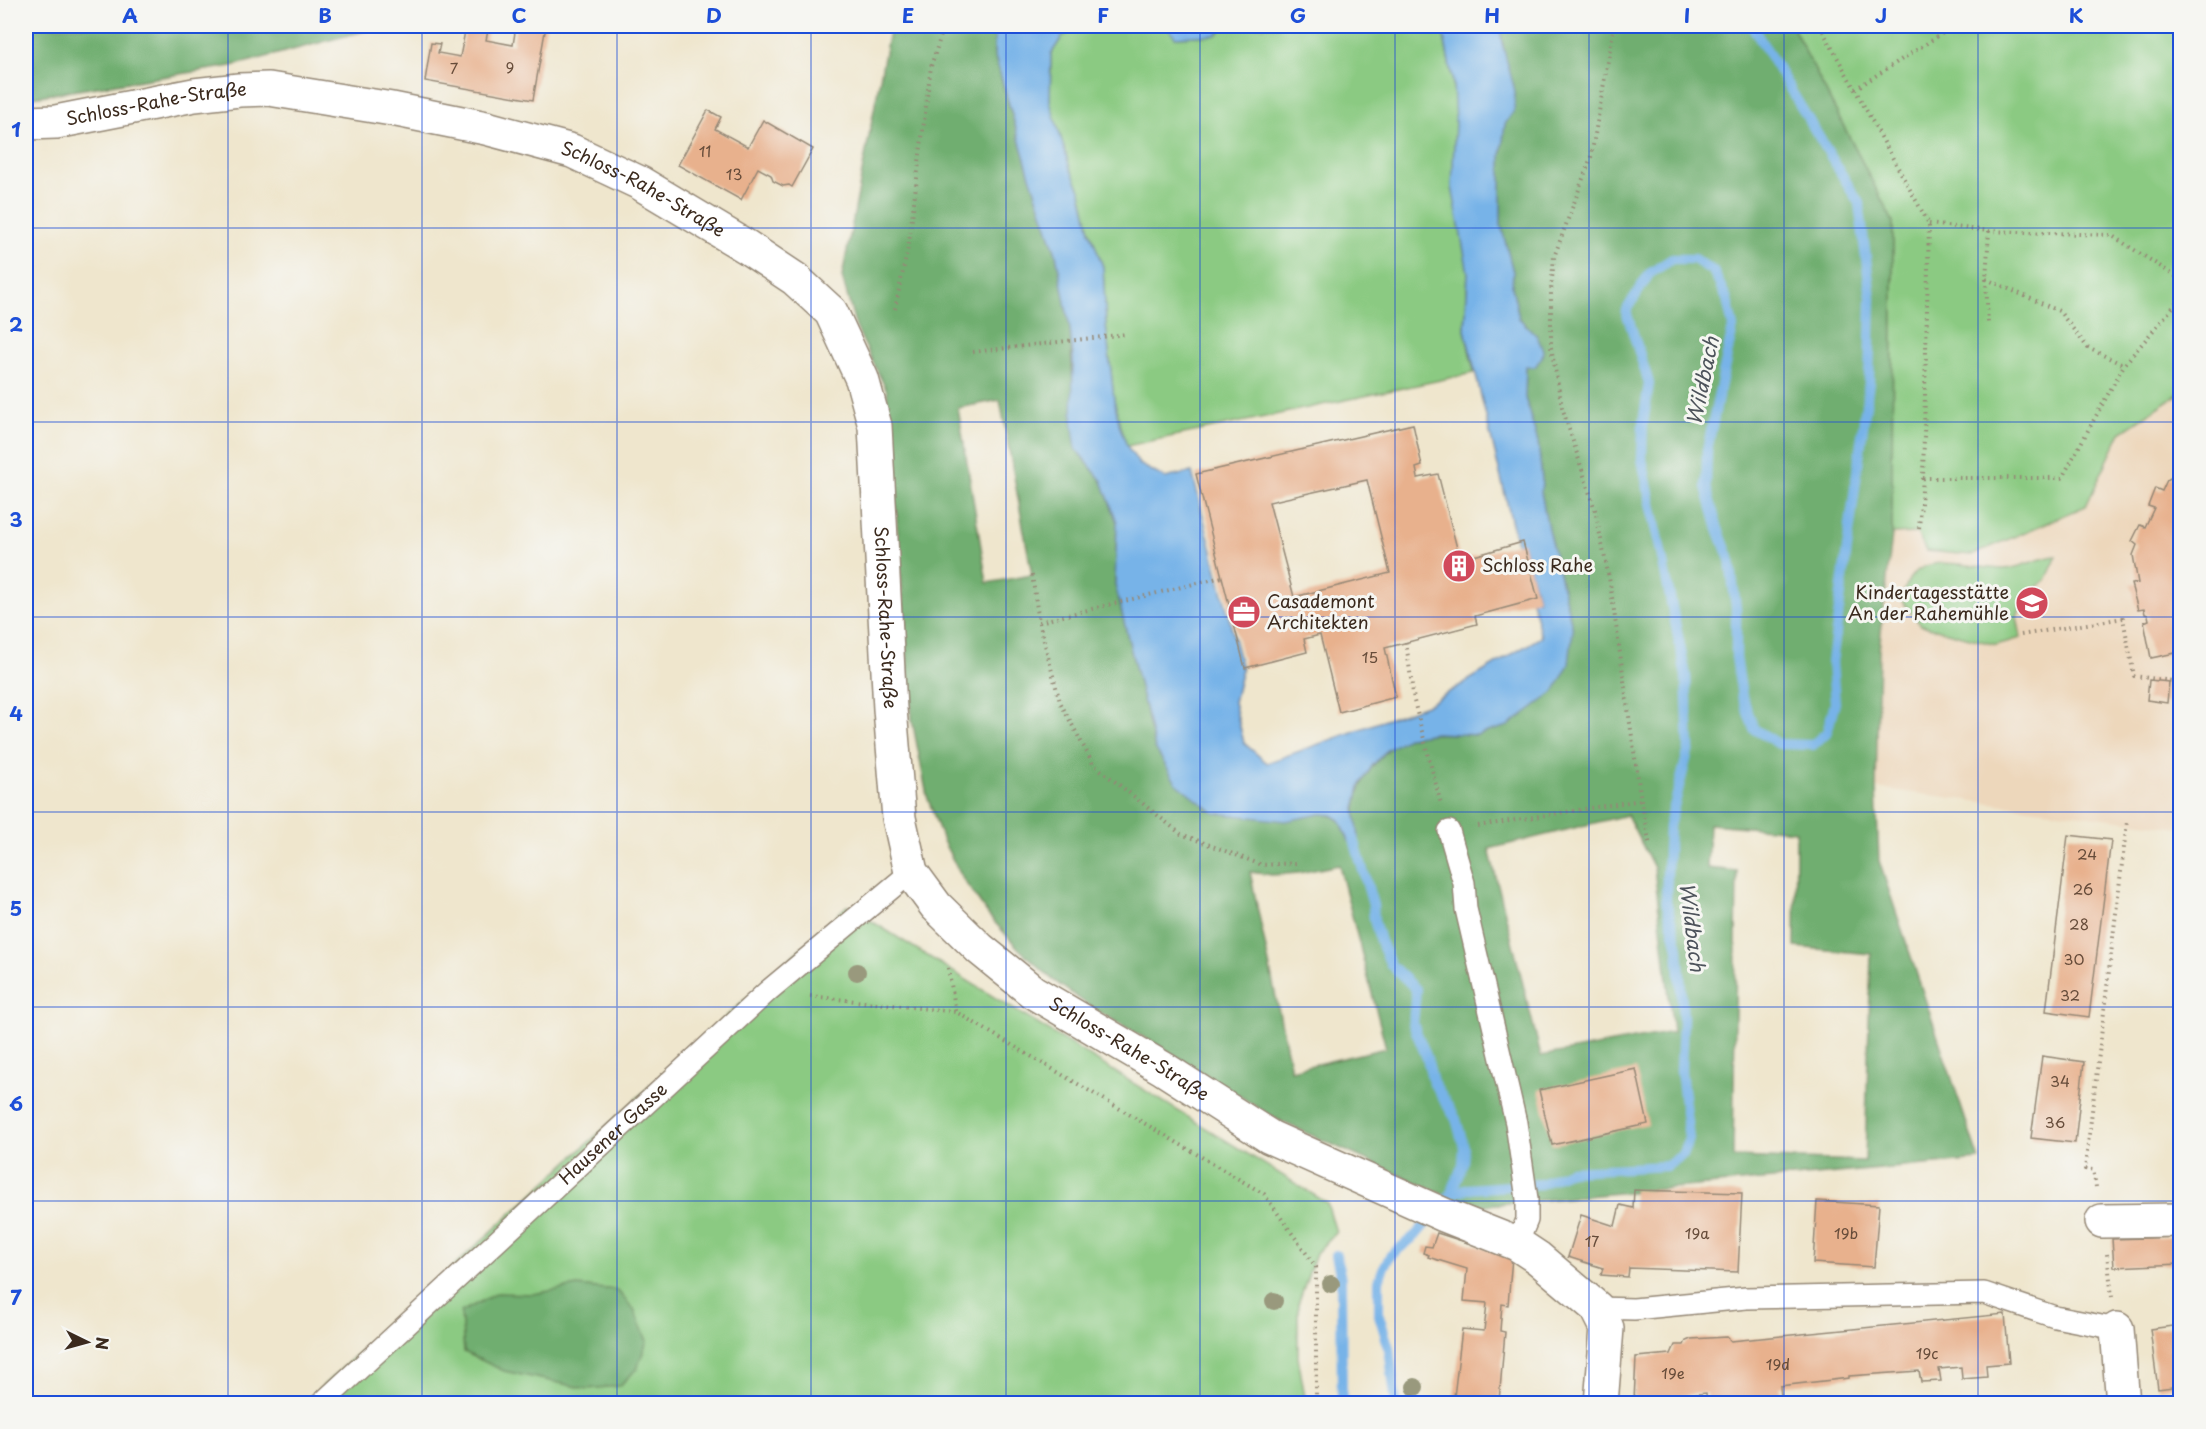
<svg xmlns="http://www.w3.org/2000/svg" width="2206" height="1429" viewBox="0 0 2206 1429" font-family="'Playpen Sans',sans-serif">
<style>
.built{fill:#edd7bb}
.green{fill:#8bca82;stroke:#637a50;stroke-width:1.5}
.forest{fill:#70ae70;stroke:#566c47;stroke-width:1.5;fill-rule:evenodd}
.water{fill:#77b3e8;stroke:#596e83;stroke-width:1.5}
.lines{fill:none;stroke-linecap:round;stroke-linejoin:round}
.stream{stroke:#77b3e8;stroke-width:10}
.building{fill:#e8b18d;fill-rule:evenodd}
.lane-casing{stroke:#958876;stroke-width:24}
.street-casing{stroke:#958876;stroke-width:36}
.path{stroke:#958876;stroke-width:4;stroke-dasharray:1.5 4.5;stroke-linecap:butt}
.lane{stroke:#fff;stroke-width:21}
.street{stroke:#fff;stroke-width:33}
.tree{fill:#99997d}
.grid{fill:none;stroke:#1d4ed8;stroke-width:1.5;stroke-opacity:0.55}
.labels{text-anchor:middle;stroke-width:6;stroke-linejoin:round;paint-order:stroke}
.number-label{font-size:15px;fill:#664c3a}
.street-label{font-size:18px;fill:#3b2a1e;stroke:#f6f6f2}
.poi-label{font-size:18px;fill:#3b2a1e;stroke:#f6f6f2;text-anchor:start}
.water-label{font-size:20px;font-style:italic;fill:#4d535b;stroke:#f6f6f2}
.neatline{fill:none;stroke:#1d4ed8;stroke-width:2}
.grid-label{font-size:20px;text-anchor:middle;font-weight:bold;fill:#1d4ed8}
</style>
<rect width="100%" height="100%" fill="#f6f6f2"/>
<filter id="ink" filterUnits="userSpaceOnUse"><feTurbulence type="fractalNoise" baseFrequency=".0167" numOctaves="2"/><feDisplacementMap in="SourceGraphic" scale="12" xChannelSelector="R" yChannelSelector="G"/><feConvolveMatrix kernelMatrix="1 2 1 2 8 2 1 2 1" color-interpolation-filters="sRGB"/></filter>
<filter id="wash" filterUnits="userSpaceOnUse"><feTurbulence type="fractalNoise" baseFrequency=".008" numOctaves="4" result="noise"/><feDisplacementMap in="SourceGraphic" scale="24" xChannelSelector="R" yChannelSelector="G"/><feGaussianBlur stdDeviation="1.35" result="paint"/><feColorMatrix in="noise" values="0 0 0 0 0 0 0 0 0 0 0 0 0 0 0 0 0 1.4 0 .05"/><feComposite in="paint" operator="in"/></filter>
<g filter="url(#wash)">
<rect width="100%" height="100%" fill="#efe6cd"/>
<path class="built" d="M2180,393V828L1876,788L1879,651L1892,534L1917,533L2085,506L2121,432Z"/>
<g class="green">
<path d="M1076,26H1167L1176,37L1216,35L1225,26H1442L1453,83L1468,273L1465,330L1474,373L1127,446L1120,427L1114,399L1106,325L1103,267L1090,231L1081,192L1070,168L1050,102L1051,54L1062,37Z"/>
<path d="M1792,26H2180V393L2121,432L2086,506L1972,555L1926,551L1917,533L1892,534L1893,222Z"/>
<path d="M2057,556L2046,580L2026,595L2017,617L2021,638L1996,645L1921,625L1901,600C1904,593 1906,584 1910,578C1930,551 1975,569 2003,569C2020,569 2038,557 2057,556Z"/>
<path d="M847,906L1327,1203L1336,1232L1316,1253L1298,1304V1357L1306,1403L303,1404Z"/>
</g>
<g class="forest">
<path d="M26,26H383L232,66L26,98Z"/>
<path d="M890,26H995L994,54L1029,173L1056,254L1070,329L1076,449L1102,481L1117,522L1115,585L1155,748L1321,814C1341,815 1342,823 1349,841L1359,838C1351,806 1358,780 1381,757C1389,748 1400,739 1412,737C1433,732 1455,734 1477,735L1573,630L1548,529L1541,492L1542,480L1538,442L1525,398L1526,366L1537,336L1519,318L1512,287L1513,272L1501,225V157L1505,124L1514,111L1500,26H1792L1893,222L1892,534L1879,651L1876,788L1879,861L1979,1160L1487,1205L1464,1204L1278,1120L1171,1053L1091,1007L1053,980L1019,949L989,916L963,879L943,841L927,796L912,720L887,391L856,327L842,277ZM1000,400L1032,575L987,583L958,408ZM1627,815L1654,868L1673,1032L1541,1056L1489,849ZM1709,824L1796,831L1795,947L1871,954L1865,1161L1733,1157L1737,871L1707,868ZM1339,865L1386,1048L1291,1070L1250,872L1272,875L1299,873Z"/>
<path d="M577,1286L617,1290L634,1310L647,1341L637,1369L619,1386L587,1389L504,1371L464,1352L461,1312L497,1293L533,1294Z"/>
</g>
<g class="water">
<path d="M995,26H1076L1062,37L1051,54L1050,102L1070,168L1081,192L1090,231L1103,267L1106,325L1114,399L1120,427L1127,446L1139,464L1165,478L1192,472L1242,669L1234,702L1244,743L1267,763L1429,704L1541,637L1532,601L1538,599L1523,543L1517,544L1465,330L1468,273L1452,187L1455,122L1453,83L1442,26H1500L1502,43L1515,91L1514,111L1505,124L1501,157V225L1513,272L1512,287L1519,318L1537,336L1543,350L1542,357L1535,367L1526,366L1525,398L1538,442L1542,480L1541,492L1548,529L1573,630L1569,664L1554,692L1508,726L1477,735L1436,733L1409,737L1387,750L1372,766L1360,786L1355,809L1359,838L1349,841L1340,820L1332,815L1321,814L1286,821L1214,813L1176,783L1155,748L1115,585L1117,522L1102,481L1076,449L1072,421L1073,358L1070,329L1056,254L1029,173L994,53Z"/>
<path d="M1167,26H1225L1216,35L1175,37Z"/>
</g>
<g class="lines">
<g class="stream">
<path d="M1354,839L1373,905L1374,920L1380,941L1391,965L1416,989L1413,1024L1427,1058L1433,1082L1456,1119L1464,1147L1463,1164L1451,1194"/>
<path d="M1336,1255L1341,1279L1342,1404"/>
<path d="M1396,1404L1389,1348L1379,1315V1281L1383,1269L1390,1256L1416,1235L1451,1194L1468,1189L1541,1184L1570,1171L1667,1166L1682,1155L1689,1139L1681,1070L1683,1018L1678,948L1666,901L1669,826L1689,748L1686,676L1642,459L1643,424L1649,383L1626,311L1649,274L1672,259H1694L1713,271L1727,299L1733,327L1707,450L1706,487L1717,526L1730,560L1736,608V657L1742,696L1754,729L1779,744L1813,745L1827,732L1835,703L1832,662L1869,382L1871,298L1859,203L1752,26"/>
</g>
</g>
<g id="blocks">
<g class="building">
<path d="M466,26H489L486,40L513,45L516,26H546L533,100L425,81L431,43L440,44L438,53L460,57Z"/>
<path d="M708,110L721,117L715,129L748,147L763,120L813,149L792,187L789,185L783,186L773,181L771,175L758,168L741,200L678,165Z"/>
<path d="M1413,424L1422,466L1416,468L1418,478L1438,474L1460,560L1523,542L1538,599L1475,616L1477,624L1385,648L1396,697L1339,712L1320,635L1304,639L1307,652L1245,668L1196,474ZM1367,480L1390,573L1294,597L1269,502Z"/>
<path d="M2180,472V652L2151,658L2144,622L2149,620L2148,615L2145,614L2144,609L2138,610L2131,584L2138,583L2133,555L2137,545L2132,541L2140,525L2145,527L2154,508L2148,506L2155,488L2162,491L2167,480Z"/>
<path d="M2149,680L2169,682L2167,703L2147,700Z"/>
<path d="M2068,835L2111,840L2089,1017L2046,1011Z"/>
<path d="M2042,1056L2084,1062L2075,1143L2031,1138Z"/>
<path d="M1636,1069L1648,1124L1552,1145L1539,1090Z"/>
<path d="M1634,1190L1742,1193L1738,1272L1629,1268L1628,1277L1601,1275L1603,1268L1568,1257L1581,1215L1615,1226L1620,1205L1633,1208Z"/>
<path d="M1817,1201L1879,1205L1874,1267L1813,1263Z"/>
<path d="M1437,1233L1512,1257L1508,1305L1502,1304L1500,1331L1505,1332L1499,1401L1454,1397L1462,1329L1484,1331L1487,1303L1464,1301L1467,1269L1428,1257L1429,1255L1423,1253L1425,1246L1432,1247Z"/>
<path d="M2180,1237V1264L2114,1267L2112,1239Z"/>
<path d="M2005,1314L2009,1363L1986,1365L1987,1377L1962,1379L1961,1367L1939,1369L1941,1381L1921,1382L1919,1371L1849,1376V1378L1780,1386L1781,1397L1769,1399V1404H1707L1706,1393L1634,1401L1636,1357L1671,1354L1675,1345H1684L1686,1341L1691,1339L1727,1337L1731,1341Z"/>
<path d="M2180,1325V1386L2158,1389L2150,1329Z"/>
</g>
</g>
</g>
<g filter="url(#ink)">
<use href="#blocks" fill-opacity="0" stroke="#958876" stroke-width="1.5"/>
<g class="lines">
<defs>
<g id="lane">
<path d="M1449,831L1464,883L1466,909L1516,1123L1527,1199V1220L1517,1244"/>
<path d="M1597,1308L1634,1309L1746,1298L1984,1293L2055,1317L2117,1329"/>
<path id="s1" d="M321,1404L768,991L911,872"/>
</g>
<g id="street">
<path id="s2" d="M26,123L56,122L194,95L239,90L269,89L392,109L486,128L572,151L640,183L747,247L795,279L831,312L862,379L875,426L890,709L899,818L911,872L936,906L980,949L1033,992L1164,1069L1270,1137L1444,1215L1517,1244L1538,1258L1597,1308L1607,1328L1601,1404"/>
<path d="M2102,1221L2180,1220"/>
<path d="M2117,1329L2123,1404"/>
</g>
</defs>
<use href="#lane" class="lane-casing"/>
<use href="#street" class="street-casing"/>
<g class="path">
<path d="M1614,26L1591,157L1554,257L1551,290V347L1562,407L1595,510L1610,583L1641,800L1650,846"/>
<path d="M1820,26L1929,224L1923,478H2062L2124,365L2180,299"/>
<path d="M1855,89L1954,26"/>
<path d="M1929,224L1989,231L2111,235L2180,279"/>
<path d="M1989,231L1986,279L2059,311L2088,348L2124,365"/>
<path d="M1986,279L1988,325"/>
<path d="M895,309L909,242L931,66L944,26"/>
<path d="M973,352L1127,334"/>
<path d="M1919,528L1923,478"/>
<path d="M1032,575L1039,622L1060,702L1093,764L1181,834L1262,865L1297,863"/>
<path d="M1039,622L1222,577"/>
<path d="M2021,635L2123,618L2134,676L2180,682"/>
<path d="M1406,642L1414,701L1441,804"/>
<path d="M1478,826L1641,800"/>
<path d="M948,968L956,1012"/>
<path d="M810,996L956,1012L1264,1194L1316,1267V1404"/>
<path d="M2096,1187L2093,1170L2085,1169L2127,822"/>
<path d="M2107,1254L2112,1297"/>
</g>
<use href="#lane" class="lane"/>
<use href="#street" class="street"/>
</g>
<g class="tree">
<circle cx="857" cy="972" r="9"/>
<circle cx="1331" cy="1284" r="9"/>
<circle cx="1274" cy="1301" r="9"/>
<circle cx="1415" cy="1387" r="9"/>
</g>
</g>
<path class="grid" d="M228,26V1404M422,26V1404M617,26V1404M811,26V1404M1006,26V1404M1200,26V1404M1395,26V1404M1589,26V1404M1784,26V1404M1978,26V1404M26,228H2180M26,422H2180M26,617H2180M26,812H2180M26,1007H2180M26,1201H2180"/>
<defs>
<symbol id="building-disc" viewBox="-11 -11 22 22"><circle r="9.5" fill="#d1495b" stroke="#f6f6f2"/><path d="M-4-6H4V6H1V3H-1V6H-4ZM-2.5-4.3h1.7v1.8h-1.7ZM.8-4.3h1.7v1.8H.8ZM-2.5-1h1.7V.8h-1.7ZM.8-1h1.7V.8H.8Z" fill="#fff"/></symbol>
<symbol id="school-disc" viewBox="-11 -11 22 22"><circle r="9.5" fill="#d1495b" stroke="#f6f6f2"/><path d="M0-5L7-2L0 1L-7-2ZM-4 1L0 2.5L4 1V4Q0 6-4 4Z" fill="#fff"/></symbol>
<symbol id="office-disc" viewBox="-11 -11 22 22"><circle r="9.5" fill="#d1495b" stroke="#f6f6f2"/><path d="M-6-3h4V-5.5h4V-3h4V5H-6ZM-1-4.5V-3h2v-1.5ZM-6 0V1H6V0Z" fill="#fff"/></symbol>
</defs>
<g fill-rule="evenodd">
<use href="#building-disc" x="1440" y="547" width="38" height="38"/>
<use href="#school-disc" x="2013" y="584" width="38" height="38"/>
<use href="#office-disc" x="1225" y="593" width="38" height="38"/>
</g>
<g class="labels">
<g class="number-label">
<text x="510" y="73">9</text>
<text x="454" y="74">7</text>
<text x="705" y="157">11</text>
<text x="734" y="180">13</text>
<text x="1370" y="663">15</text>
<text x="2087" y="860">24</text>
<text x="2083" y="895">26</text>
<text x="2079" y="930">28</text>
<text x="2074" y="965">30</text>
<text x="2070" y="1001">32</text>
<text x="2060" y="1087">34</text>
<text x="2055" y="1128">36</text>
<text x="1697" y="1239">19a</text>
<text x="1846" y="1239">19b</text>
<text x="1592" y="1247">17</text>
<text x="1927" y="1359">19c</text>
<text x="1778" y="1370">19d</text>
<text x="1673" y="1379">19e</text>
</g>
<g class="street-label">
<text dy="6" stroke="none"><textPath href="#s2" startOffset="132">Schloss-Rahe-Straße</textPath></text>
<text dy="6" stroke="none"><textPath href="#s2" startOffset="636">Schloss-Rahe-Straße</textPath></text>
<text dy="6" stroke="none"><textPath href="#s2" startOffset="1176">Schloss-Rahe-Straße</textPath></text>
<text dy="6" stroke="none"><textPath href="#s2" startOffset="1716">Schloss-Rahe-Straße</textPath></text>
<text dy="6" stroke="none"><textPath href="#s1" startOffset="398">Hausener Gasse</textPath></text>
</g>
<g class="poi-label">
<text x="1482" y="572">Schloss Rahe</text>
<text x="2009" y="599" text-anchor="end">Kindertagesstätte<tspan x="2009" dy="21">An der Rahemühle</tspan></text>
<text x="1267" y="608">Casademont<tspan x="1267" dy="21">Architekten</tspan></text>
</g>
<g class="water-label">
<text transform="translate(1703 381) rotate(-78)" y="7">Wildbach</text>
<text transform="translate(1692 927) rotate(83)" y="7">Wildbach</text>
</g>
</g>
<rect width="2206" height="1429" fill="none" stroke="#f6f6f2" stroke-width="66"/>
<g transform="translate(87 1342) rotate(95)" stroke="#f6f6f2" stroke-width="4.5" paint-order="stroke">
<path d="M0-4.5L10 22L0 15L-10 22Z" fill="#3b2a1e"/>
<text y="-9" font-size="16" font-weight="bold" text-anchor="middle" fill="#3b2a1e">N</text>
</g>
<rect x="33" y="33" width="2140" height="1363" class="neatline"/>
<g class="grid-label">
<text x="130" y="23">A</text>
<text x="325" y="23">B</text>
<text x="519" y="23">C</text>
<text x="714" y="23">D</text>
<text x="908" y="23">E</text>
<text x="1103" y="23">F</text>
<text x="1298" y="23">G</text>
<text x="1492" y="23">H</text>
<text x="1687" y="23">I</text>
<text x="1881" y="23">J</text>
<text x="2076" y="23">K</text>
<text x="16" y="137">1</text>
<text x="16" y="332">2</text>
<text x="16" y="527">3</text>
<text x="16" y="721">4</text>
<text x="16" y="916">5</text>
<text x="16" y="1111">6</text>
<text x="16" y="1305">7</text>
</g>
</svg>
